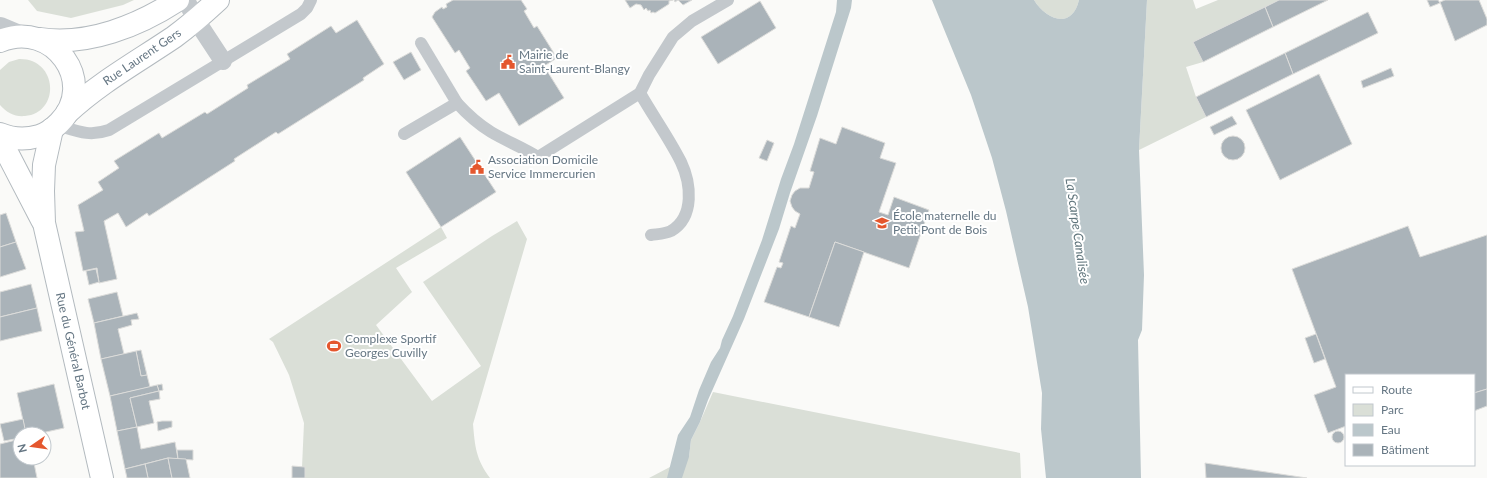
<svg xmlns="http://www.w3.org/2000/svg" width="1487" height="478" viewBox="0 0 1487 478" font-family="Lato,sans-serif">
<style>
.green{fill:#dadfd7}
.water{fill:#bbc7cb}
.building{fill:#aab3b9;stroke:#dcdcda}
.lines{fill:none;stroke-linecap:round;stroke-linejoin:round}
.secondary-casing{stroke:#b3babf;stroke-width:24}
.service{stroke:#c3c8cc;stroke-width:12}
.pedestrian{stroke:#c3c8cc;stroke-width:18}
.tertiary{stroke:#c3c8cc;stroke-width:22}
.secondary{stroke:#fff;stroke-width:22}
.labels{text-anchor:middle;stroke-width:4;stroke-linejoin:round;paint-order:stroke}
.poi-label{font-size:12px;fill:#657683;stroke:#fff;text-anchor:start}
.street-label{font-size:12px;fill:#657683;stroke:#fff}
.water-label{font-size:13px;font-style:italic;fill:#60757c;stroke:#fff}
</style>
<rect width="100%" height="100%" fill="#fafaf8"/>
<g class="green">
<path d="M28,0H134L123,5L71,18L37,11Z"/>
<path d="M1034,0H1079C1072,30 1046,20 1034,0Z"/>
<path d="M1147,0H1193L1196,9L1218,0H1279L1193,42L1203,62L1186,67L1196,97L1206,117L1139,150Z"/>
<path d="M19,59C58,58 61,113 25,116C15,117 7,113 0,105V70L9,62Z"/>
<path d="M517,221L527,239L473,424C475,447 476,459 490,478H305L302,467L304,423L289,375L273,342L269,339L441,227L447,238L396,268L412,292L376,325L432,401L481,366L423,282L492,236Z"/>
<path d="M713,392L1020,453L1021,478H649L689,457L691,440L700,422Z"/>
</g>
<g class="water">
<path d="M837,0H852L851,8L817,116L790,193L779,229L744,319L708,400L700,422L691,440L689,457L682,478H667L678,435L690,417L699,390L711,362L720,348L722,340L733,316L762,240L781,179L794,144L836,12Z"/>
<path d="M932,0H1034C1046,20 1072,30 1079,0H1147L1139,150L1144,275L1142,330L1138,340L1141,478H1046L1041,429L1042,393L1028,307L1006,211L992,158L971,95Z"/>
</g>
<g class="building">
<path d="M453,0H521L527,9L524,11L534,28L537,26L557,58L544,66L564,98L519,126L499,93L486,101L466,71L470,68L459,50L455,53L432,17L435,12L442,7L443,9L447,7L446,4Z"/>
<path d="M625,0H673L669,1V4L655,13L653,12L651,13L650,10L648,11L646,8L644,10L641,5L636,4L630,8Z"/>
<path d="M674,0H692L683,5L678,0L675,2Z"/>
<path d="M1279,0H1328L1273,27L1265,7Z"/>
<path d="M1427,0H1438L1440,3L1430,7Z"/>
<path d="M1445,0H1479L1487,19V25L1455,41L1440,2Z"/>
<path d="M760,1L776,28L718,64L701,37Z"/>
<path d="M1265,7L1273,27L1203,62L1193,42Z"/>
<path d="M1368,12L1378,33L1293,74L1285,53Z"/>
<path d="M357,20L384,64L363,78L364,80L278,134L276,132L234,159L235,161L149,216L147,213L126,227L118,213L104,221L117,279L99,283L97,268L83,271L75,232L84,231L78,205L103,190L98,182L119,168L114,161L159,133L162,138L205,112L207,114L248,88L247,85L290,59L287,54L331,26L336,33Z"/>
<path d="M411,52L421,70L404,80L393,62Z"/>
<path d="M1285,53L1293,74L1206,117L1196,97Z"/>
<path d="M1391,68L1394,76L1363,88L1361,81Z"/>
<path d="M1319,74L1352,144L1280,180L1246,110Z"/>
<path d="M1232,116L1237,124L1214,135L1210,127Z"/>
<path d="M842,127L885,143L880,158L896,163L879,212L888,215L894,197L929,210L909,268L835,242L809,317L764,302L777,267L781,268L783,263L779,262L791,226L795,228L800,214L795,211L792,207L790,201L792,195L795,191L800,188H809L814,172L810,171L820,138L836,144Z"/>
<circle cx="1233" cy="148" r="12"/>
<path d="M460,137L496,192L441,227L406,172Z"/>
<path d="M767,140L774,143L767,161L759,158Z"/>
<path d="M6,213L16,242L0,247V215Z"/>
<path d="M1408,226L1420,257L1487,235V389L1474,393V375H1346V426L1328,433L1314,395L1336,387L1292,269Z"/>
<path d="M16,242L26,269L0,277V247Z"/>
<path d="M835,242L864,252L839,327L809,317Z"/>
<path d="M96,269L99,282L89,285L86,271Z"/>
<path d="M31,284L37,308L0,317V292Z"/>
<path d="M117,292L123,316L94,323L88,299Z"/>
<path d="M37,308L42,331L0,341V317Z"/>
<path d="M137,313L139,319L131,320L132,325L118,329L124,354L101,359L94,323Z"/>
<path d="M1316,334L1325,359L1314,363L1305,338Z"/>
<path d="M141,350L147,375L141,376L136,351Z"/>
<path d="M136,351L141,376L147,375L150,387L110,396L101,359Z"/>
<path d="M54,384L64,428L37,434H26L17,393Z"/>
<path d="M162,384L163,390L159,391L157,385Z"/>
<path d="M157,385L159,391L130,398L137,427L117,431L110,396Z"/>
<path d="M1487,389V406L1474,411V393Z"/>
<path d="M159,391L160,399L149,401L154,423L137,427L130,398Z"/>
<path d="M23,419L26,434H20V438L4,441L0,424Z"/>
<path d="M162,421H172V427L158,431L157,422Z"/>
<path d="M137,427L141,449L175,442L178,459L168,458L125,469L117,431Z"/>
<circle cx="1338" cy="437" r="6"/>
<path d="M20,439V458H33L37,478H0V444Z"/>
<path d="M177,450H193V460L178,459Z"/>
<path d="M168,458L172,478H148L145,464Z"/>
<path d="M168,458L186,459L190,478H172Z"/>
<path d="M1205,463L1307,478H1206Z"/>
<path d="M145,464L148,478H127L125,469Z"/>
<path d="M292,466L305,467V478H292Z"/>
</g>
<g class="lines">
<defs>
<g id="secondary">
<path d="M40,39C88,46 138,26 178,0"/>
<path d="M0,41C53,19 99,83 59,123C53,129 46,134 39,136C25,140 12,139 0,134"/>
<path d="M67,113C99,83 137,62 174,37C189,26 204,13 218,0"/>
<path d="M52,129L44,165L43,191L44,223L102,478"/>
<path d="M0,139L42,220"/>
</g>
</defs>
<use href="#secondary" class="secondary-casing"/>
<g class="service">
<path d="M421,43L457,103"/>
<path d="M640,93C653,116 669,138 681,162C691,183 695,217 671,231C665,234 658,234 651,235"/>
<path d="M57,125C77,131 89,137 109,130L301,14L307,8L311,0"/>
<path d="M404,134L457,103C467,114 478,124 491,132C506,141 522,147 538,157L640,93L649,75L673,37L692,21L728,0"/>
</g>
<path class="pedestrian" d="M186,0L196,20L223,61"/>
<path class="tertiary" d="M0,28L19,36"/>
<use href="#secondary" class="secondary"/>
</g>
<defs>
<symbol id="civic-bare" viewBox="-9 -9 18 18"><path d="M-.6-6.5H3V-4.5H.6V-3L4-1V1h2V6H-6V1h2V-1L-.6-3ZM-1.2 2.5V6h2.4V2.5Z" fill="#e4572e" stroke="#fff" stroke-width="2.5" paint-order="stroke"/></symbol>
<symbol id="school-bare" viewBox="-9 -9 18 18"><path d="M0-5L7-2L0 1L-7-2ZM-4 1L0 2.5L4 1V4Q0 6-4 4Z" fill="#e4572e" stroke="#fff" stroke-width="2.5" paint-order="stroke"/></symbol>
<symbol id="stadium-bare" viewBox="-9 -9 18 18"><path d="M0-5a6.5 5 0 1 0 0 10a6.5 5 0 1 0 0-10ZM-3.5-1.8h7v3.6h-7Z" fill="#e4572e" stroke="#fff" stroke-width="2.5" paint-order="stroke"/></symbol>
</defs>
<g fill-rule="evenodd">
<use href="#civic-bare" x="498" y="52" width="20" height="20"/>
<use href="#civic-bare" x="467" y="157" width="20" height="20"/>
<use href="#school-bare" x="872" y="213" width="20" height="20"/>
<use href="#stadium-bare" x="324" y="336" width="20" height="20"/>
</g>
<g class="labels">
<g class="poi-label">
<text x="519" y="59">Mairie de<tspan x="519" dy="14">Saint-Laurent-Blangy</tspan></text>
<text x="488" y="164">Association Domicile<tspan x="488" dy="14">Service Immercurien</tspan></text>
<text x="893" y="220">École maternelle du<tspan x="893" dy="14">Petit Pont de Bois</tspan></text>
<text x="345" y="343">Complexe Sportif<tspan x="345" dy="14">Georges Cuvilly</tspan></text>
</g>
<g class="street-label">
<text transform="translate(142 57) rotate(-34)" y="4">Rue Laurent Gers</text>
<text transform="translate(73 351) rotate(77)" y="4">Rue du Général Barbot</text>
</g>
<g class="water-label">
<text transform="translate(1078 231) rotate(82)" y="5">La Scarpe Canalisée</text>
</g>
</g>
<rect x="1345" y="374" width="130" height="92" fill="#ffffff" stroke="#c1c8cd"/>
<rect x="1353" y="387" width="20" height="6" fill="#ffffff" stroke="#c1c8cd"/>
<text x="1381" y="394" font-size="12" fill="#657683">Route</text>
<rect x="1353" y="404" width="20" height="12" fill="#dadfd7" stroke="#c1c8cd"/>
<text x="1381" y="414" font-size="12" fill="#657683">Parc</text>
<rect x="1353" y="424" width="20" height="12" fill="#bbc7cb" stroke="#c1c8cd"/>
<text x="1381" y="434" font-size="12" fill="#657683">Eau</text>
<rect x="1353" y="444" width="20" height="12" fill="#aab3b9" stroke="#c1c8cd"/>
<text x="1381" y="454" font-size="12" fill="#657683">Bâtiment</text>
<g transform="translate(32 446) rotate(257)"><circle r="19" fill="#ffffff" stroke="#c1c8cd"/>
<path d="M0-3L7 15L0 10L-7 15Z" fill="#e4572e"/>
<text y="-6" font-size="11" font-weight="bold" text-anchor="middle" fill="#657683">N</text>
</g>
</svg>
